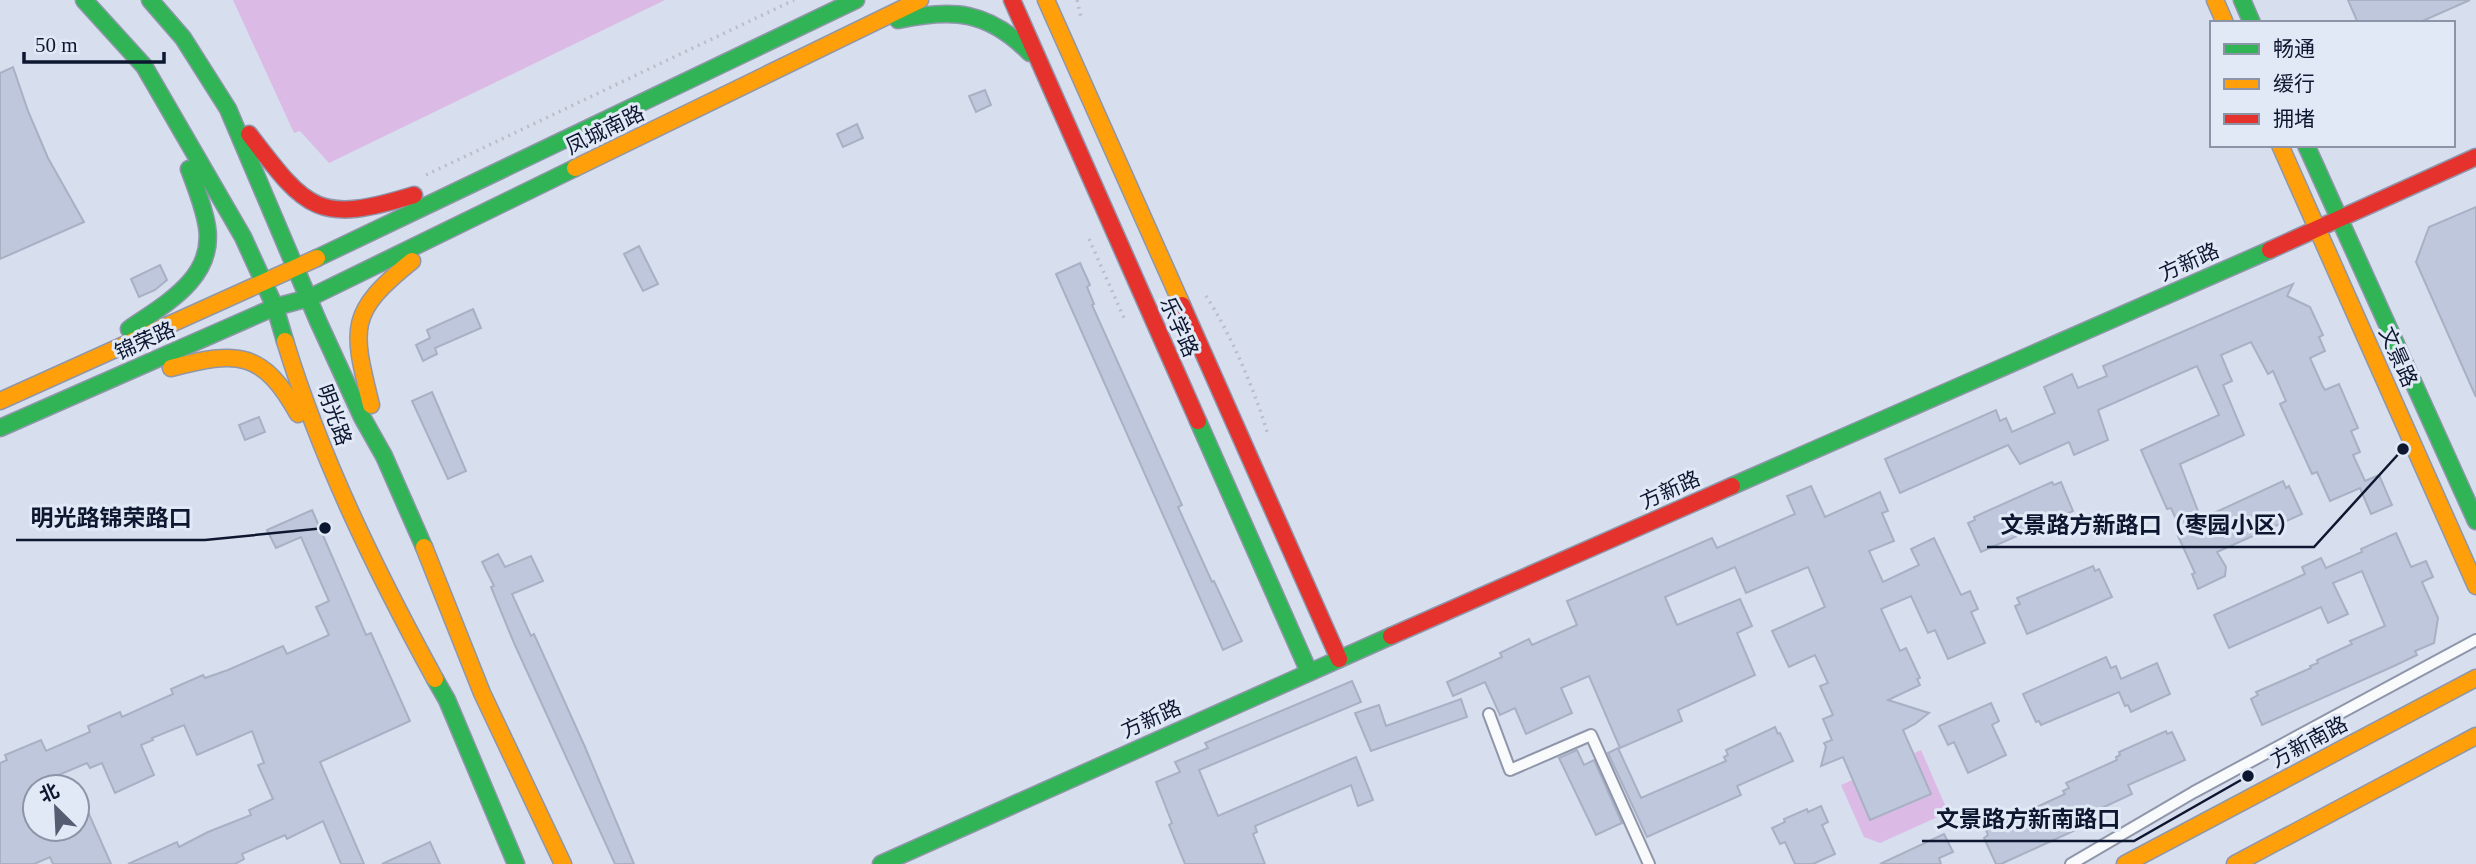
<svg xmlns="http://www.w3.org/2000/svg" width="2476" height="864" viewBox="0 0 2476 864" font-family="'Times New Roman','Noto Sans SC',serif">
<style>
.green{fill:#dbbbe5}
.building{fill:#bec7dc;stroke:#a8b0c4;stroke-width:2}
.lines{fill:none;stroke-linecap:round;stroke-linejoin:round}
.lane-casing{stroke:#8f96aa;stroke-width:14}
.fast-casing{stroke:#8f96aa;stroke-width:19}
.slow-casing{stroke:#8f96aa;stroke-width:19}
.jam-casing{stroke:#8f96aa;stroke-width:19}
.path{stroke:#bbbec7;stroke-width:3.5;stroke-dasharray:2 5;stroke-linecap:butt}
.lane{stroke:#f9fafc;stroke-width:10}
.fast{stroke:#30b455;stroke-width:16}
.slow{stroke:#ff9f0a;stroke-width:16}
.jam{stroke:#e5322d;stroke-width:16}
.labels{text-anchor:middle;stroke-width:6;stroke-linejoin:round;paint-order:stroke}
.street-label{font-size:21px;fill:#0d1730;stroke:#e1e8f6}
.leader{fill:none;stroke:#0d1730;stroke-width:2.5}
.callout-dot{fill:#0d1730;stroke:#e1e8f6;stroke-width:2.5}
.callout-label{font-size:23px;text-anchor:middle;font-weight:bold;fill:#0d1730;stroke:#e1e8f6;stroke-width:6;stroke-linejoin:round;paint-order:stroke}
</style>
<rect width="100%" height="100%" fill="#d7deee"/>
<g class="green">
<path d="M233,0H665L329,163L300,131L294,133Z"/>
<path d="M1921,750L1945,805L1942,815L1880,843L1864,837L1841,785Z"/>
</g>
<g class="building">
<path d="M2348,0H2470L2418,23H2358Z"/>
<path d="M13,67L28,111L48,158L84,222L0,259V73Z"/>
<path d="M985,90L991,105L976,112L969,96Z"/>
<path d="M857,124L863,138L843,147L837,134Z"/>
<path d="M2476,207V397L2416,262L2429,227Z"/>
<path d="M639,246L658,284L643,291L624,254Z"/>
<path d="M1080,263L1090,285L1087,287L1094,304L1092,305L1182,505L1178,507L1212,582L1214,581L1242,641L1223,650L1056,274Z"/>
<path d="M160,265L167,280L155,290L139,297L131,279Z"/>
<path d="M2293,284L2287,296L2310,307L2323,335L2319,337L2325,351L2310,358L2322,385L2325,390L2339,384L2358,428L2351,431L2360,452L2353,455L2365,481L2379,475L2392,505L2371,514L2360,488L2330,501L2317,472L2312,474L2280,404L2286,401L2273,371L2268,374L2251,342L2221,355L2232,381L2223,385L2244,435L2180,464L2201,519L2283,481L2286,488L2289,486L2302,514L2217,552L2226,567L2225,576L2198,589L2192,574L2195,573L2178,536L2183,534L2171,508L2167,509L2141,450L2219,415L2197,366L2098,410L2108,440L2074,455L2069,442L2020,464L2008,445L1900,493L1885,459L1996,410L2000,421L2006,418L2012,432L2055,413L2044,387L2072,374L2078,388L2107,376L2103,366Z"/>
<path d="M473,309L481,328L435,348L437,354L423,361L416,345L430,338L427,330Z"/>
<path d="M432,392L466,471L448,479L412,401Z"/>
<path d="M259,417L265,432L245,440L239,425Z"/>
<path d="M2052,482L2054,485L2061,482L2073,511L1981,552L1968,523L1975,520L1974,517Z"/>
<path d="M1811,486L1825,517L1880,492L1888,511L1882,513L1894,541L1869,551L1883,582L1919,565L1911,549L1934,538L1961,595L1970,591L1978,609L1971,612L1985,643L1948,659L1935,630L1928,633L1911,596L1881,609L1900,651L1906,648L1920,678L1917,679L1920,685L1888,700L1929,713L1915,724L1903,730L1931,794L1870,820L1843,757L1821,766L1826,747L1824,743L1832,740L1823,719L1833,715L1820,686L1828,683L1815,655L1789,667L1772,631L1825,607L1808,567L1746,593L1735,567L1665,597L1677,625L1740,599L1752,626L1737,633L1755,675L1678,710L1682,721L1620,748L1589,676L1561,688L1572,713L1526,734L1515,708L1500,715L1485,682L1453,696L1447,682L1502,657L1500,653L1529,639L1532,645L1577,625L1567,601L1712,538L1717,548L1795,514L1787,496Z"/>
<path d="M312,510L366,635L371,633L410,721L320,762L364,864H341L323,821L287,839L285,835L242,854L244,859L235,864H128L177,842L179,847L208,832L251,815L249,810L273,799L258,765L264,763L252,731L197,755L184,725L152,738L153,740L141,745L154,775L115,793L102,763L90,768L87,763L56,776L58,780L42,787H35V829H77V787L111,864H53L50,857L34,864H0V763L7,760L5,755L41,740L46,751L90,732L88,726L120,712L122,717L173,694L171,689L203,675L205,678L228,670L283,646L287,654L329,635L316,607L329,601L301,537L276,548L267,530Z"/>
<path d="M2396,533L2411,567L2426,561L2433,577L2422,582L2438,618L2434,643L2415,651L2417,655L2394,666L2262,725L2251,699L2258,695L2256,692L2311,668L2310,666L2318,663L2317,660L2352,644L2350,641L2385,626L2362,571L2333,583L2348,614L2328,623L2321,607L2229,648L2214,615L2305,574L2302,567L2321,558L2326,568L2362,552L2361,549Z"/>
<path d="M498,554L505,567L531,556L543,581L512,594L531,636L534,634L585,747L634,864H615L514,643L491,587L494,586L482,562Z"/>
<path d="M2093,566L2095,571L2099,569L2112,597L2027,634L2015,606L2020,604L2017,598Z"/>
<path d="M2106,657L2111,668L2116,666L2121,679L2157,663L2170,694L2131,712L2128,705L2125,706L2119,692L2041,725L2039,721L2036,722L2023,694Z"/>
<path d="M1352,681L1361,702L1199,770L1218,816L1356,757L1373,800L1358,806L1351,785L1255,826L1257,832L1253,834L1265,864H1185L1169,825L1172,823L1156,782L1180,772L1175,762L1208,748L1205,743Z"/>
<path d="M1461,699L1467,717L1371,751L1355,713L1379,705L1386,726Z"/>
<path d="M1991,703L1999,721L1992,725L2006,755L1968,773L1954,742L1948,745L1939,726Z"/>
<path d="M1775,727L1778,734L1780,733L1793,761L1737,786L1741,795L1647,837L1608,753L1618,748L1641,798L1726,761L1724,757L1728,755L1726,750Z"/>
<path d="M2166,731L2167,734L2172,732L2185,760L2128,785L2132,794L2076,820L2080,828L2001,864H1996L1984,838L1988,835L1986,830L2065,794L2063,791L2069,788L2066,783L2117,760L2116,757L2120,755L2119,752Z"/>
<path d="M1577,750L1584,765L1594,760L1622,823L1596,835L1559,758Z"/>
<path d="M1821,806L1828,822L1822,825L1835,854L1813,864H1795L1785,842L1780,844L1772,828L1785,822L1784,819L1807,809L1808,812Z"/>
<path d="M1944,834L1953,852L1939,858L1941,864H1880Z"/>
<path d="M430,842L440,864H382Z"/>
</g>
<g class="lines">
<defs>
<g id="lane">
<path d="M1489,714L1510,770L1591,735L1649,864"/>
<path d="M2071,864L2194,792L2476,640"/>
</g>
<g id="fast">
<path d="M84,0L144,66L243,237L275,307L285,341"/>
<path d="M150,0L183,38L228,109L318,321L362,417L384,456L424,547"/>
<path d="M2242,0L2252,23"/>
<path d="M898,20C954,8 988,11 1030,53"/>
<path d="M2306,145L2476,521"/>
<path d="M317,258L856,0"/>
<path d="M129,329C165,304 215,278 207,227C204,207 196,188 189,169"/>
<path d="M1198,421L1309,672"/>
<path d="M0,428L275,307L309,298L575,168"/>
<path d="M1732,486L2270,250"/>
<path d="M435,679L447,700L516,864"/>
<path d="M881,864L1391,636"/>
</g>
<g id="slow">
<path d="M1046,0L1182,305"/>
<path d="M2215,0L2225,23"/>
<path d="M2280,145L2476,586"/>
<path d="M575,168L920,0"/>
<path d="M285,341C321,459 376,571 435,679"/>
<path d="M171,368C238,350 263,351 298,414"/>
<path d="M0,401L317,258"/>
<path d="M371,405C352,328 347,313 412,261"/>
<path d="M424,547L482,693L563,864"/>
<path d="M2125,864L2476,678"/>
<path d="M2235,864L2476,736"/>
</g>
<g id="jam">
<path d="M1012,0L1198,421"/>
<path d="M249,134C307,210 317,225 414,195"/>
<path d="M2270,250L2476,157"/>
<path d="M1182,305L1339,659"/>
<path d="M1391,636L1732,486"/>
</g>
</defs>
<use href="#lane" class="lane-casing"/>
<use href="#fast" class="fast-casing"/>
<use href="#slow" class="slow-casing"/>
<use href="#jam" class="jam-casing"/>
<g class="path">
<path d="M1077,0L1081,17"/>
<path d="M426,175L794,0"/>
<path d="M1089,239L1124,318"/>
<path d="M1206,296C1230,332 1256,393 1268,435"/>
</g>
<use href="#lane" class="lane"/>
<use href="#fast" class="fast"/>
<use href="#slow" class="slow"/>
<use href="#jam" class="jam"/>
</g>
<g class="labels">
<g class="street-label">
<text transform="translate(605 130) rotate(-26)" y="7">凤城南路</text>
<text transform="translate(2189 262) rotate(-24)" y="7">方新路</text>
<text transform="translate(1179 327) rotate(66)" y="7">乐学路</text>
<text transform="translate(145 341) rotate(-24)" y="7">锦荣路</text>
<text transform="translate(2398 357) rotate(66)" y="7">文景路</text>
<text transform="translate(334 415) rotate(70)" y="7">明光路</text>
<text transform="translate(1670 490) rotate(-24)" y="7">方新路</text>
<text transform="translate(1151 719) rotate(-24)" y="7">方新路</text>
<text transform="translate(2309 742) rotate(-28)" y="7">方新南路</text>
</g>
</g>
<path class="leader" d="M325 528L205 540H16M2403 449L2314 547H1987M2248 776L2134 841H1922"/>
<g class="callout-dot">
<circle cx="325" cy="528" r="7"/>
<circle cx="2403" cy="449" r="7"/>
<circle cx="2248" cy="776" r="7"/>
</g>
<g class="callout-label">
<text x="111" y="526">明光路锦荣路口</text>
<text x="2150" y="533">文景路方新路口（枣园小区）</text>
<text x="2028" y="827">文景路方新南路口</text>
</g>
<rect x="2210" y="21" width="245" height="126" fill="#e1e8f6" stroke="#8c94a7" stroke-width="2"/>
<rect x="2224" y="44" width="35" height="10" fill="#30b455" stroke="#8c94a7" stroke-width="2"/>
<text x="2273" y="56" font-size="21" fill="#0d1730">畅通</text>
<rect x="2224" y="79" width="35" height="10" fill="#ff9f0a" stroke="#8c94a7" stroke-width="2"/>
<text x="2273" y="91" font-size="21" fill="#0d1730">缓行</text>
<rect x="2224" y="114" width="35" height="10" fill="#e5322d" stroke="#8c94a7" stroke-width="2"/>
<text x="2273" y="126" font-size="21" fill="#0d1730">拥堵</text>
<g transform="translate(56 808) rotate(336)"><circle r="33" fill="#e1e8f6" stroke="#8c94a7" stroke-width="2"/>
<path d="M0-5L12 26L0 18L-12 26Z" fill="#545d72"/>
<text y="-10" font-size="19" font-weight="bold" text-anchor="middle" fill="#0d1730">北</text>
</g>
<path d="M24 52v10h140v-10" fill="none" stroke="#0d1730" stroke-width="3.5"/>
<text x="35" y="52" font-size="21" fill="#0d1730" stroke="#e1e8f6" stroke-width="5" paint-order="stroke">50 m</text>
</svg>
